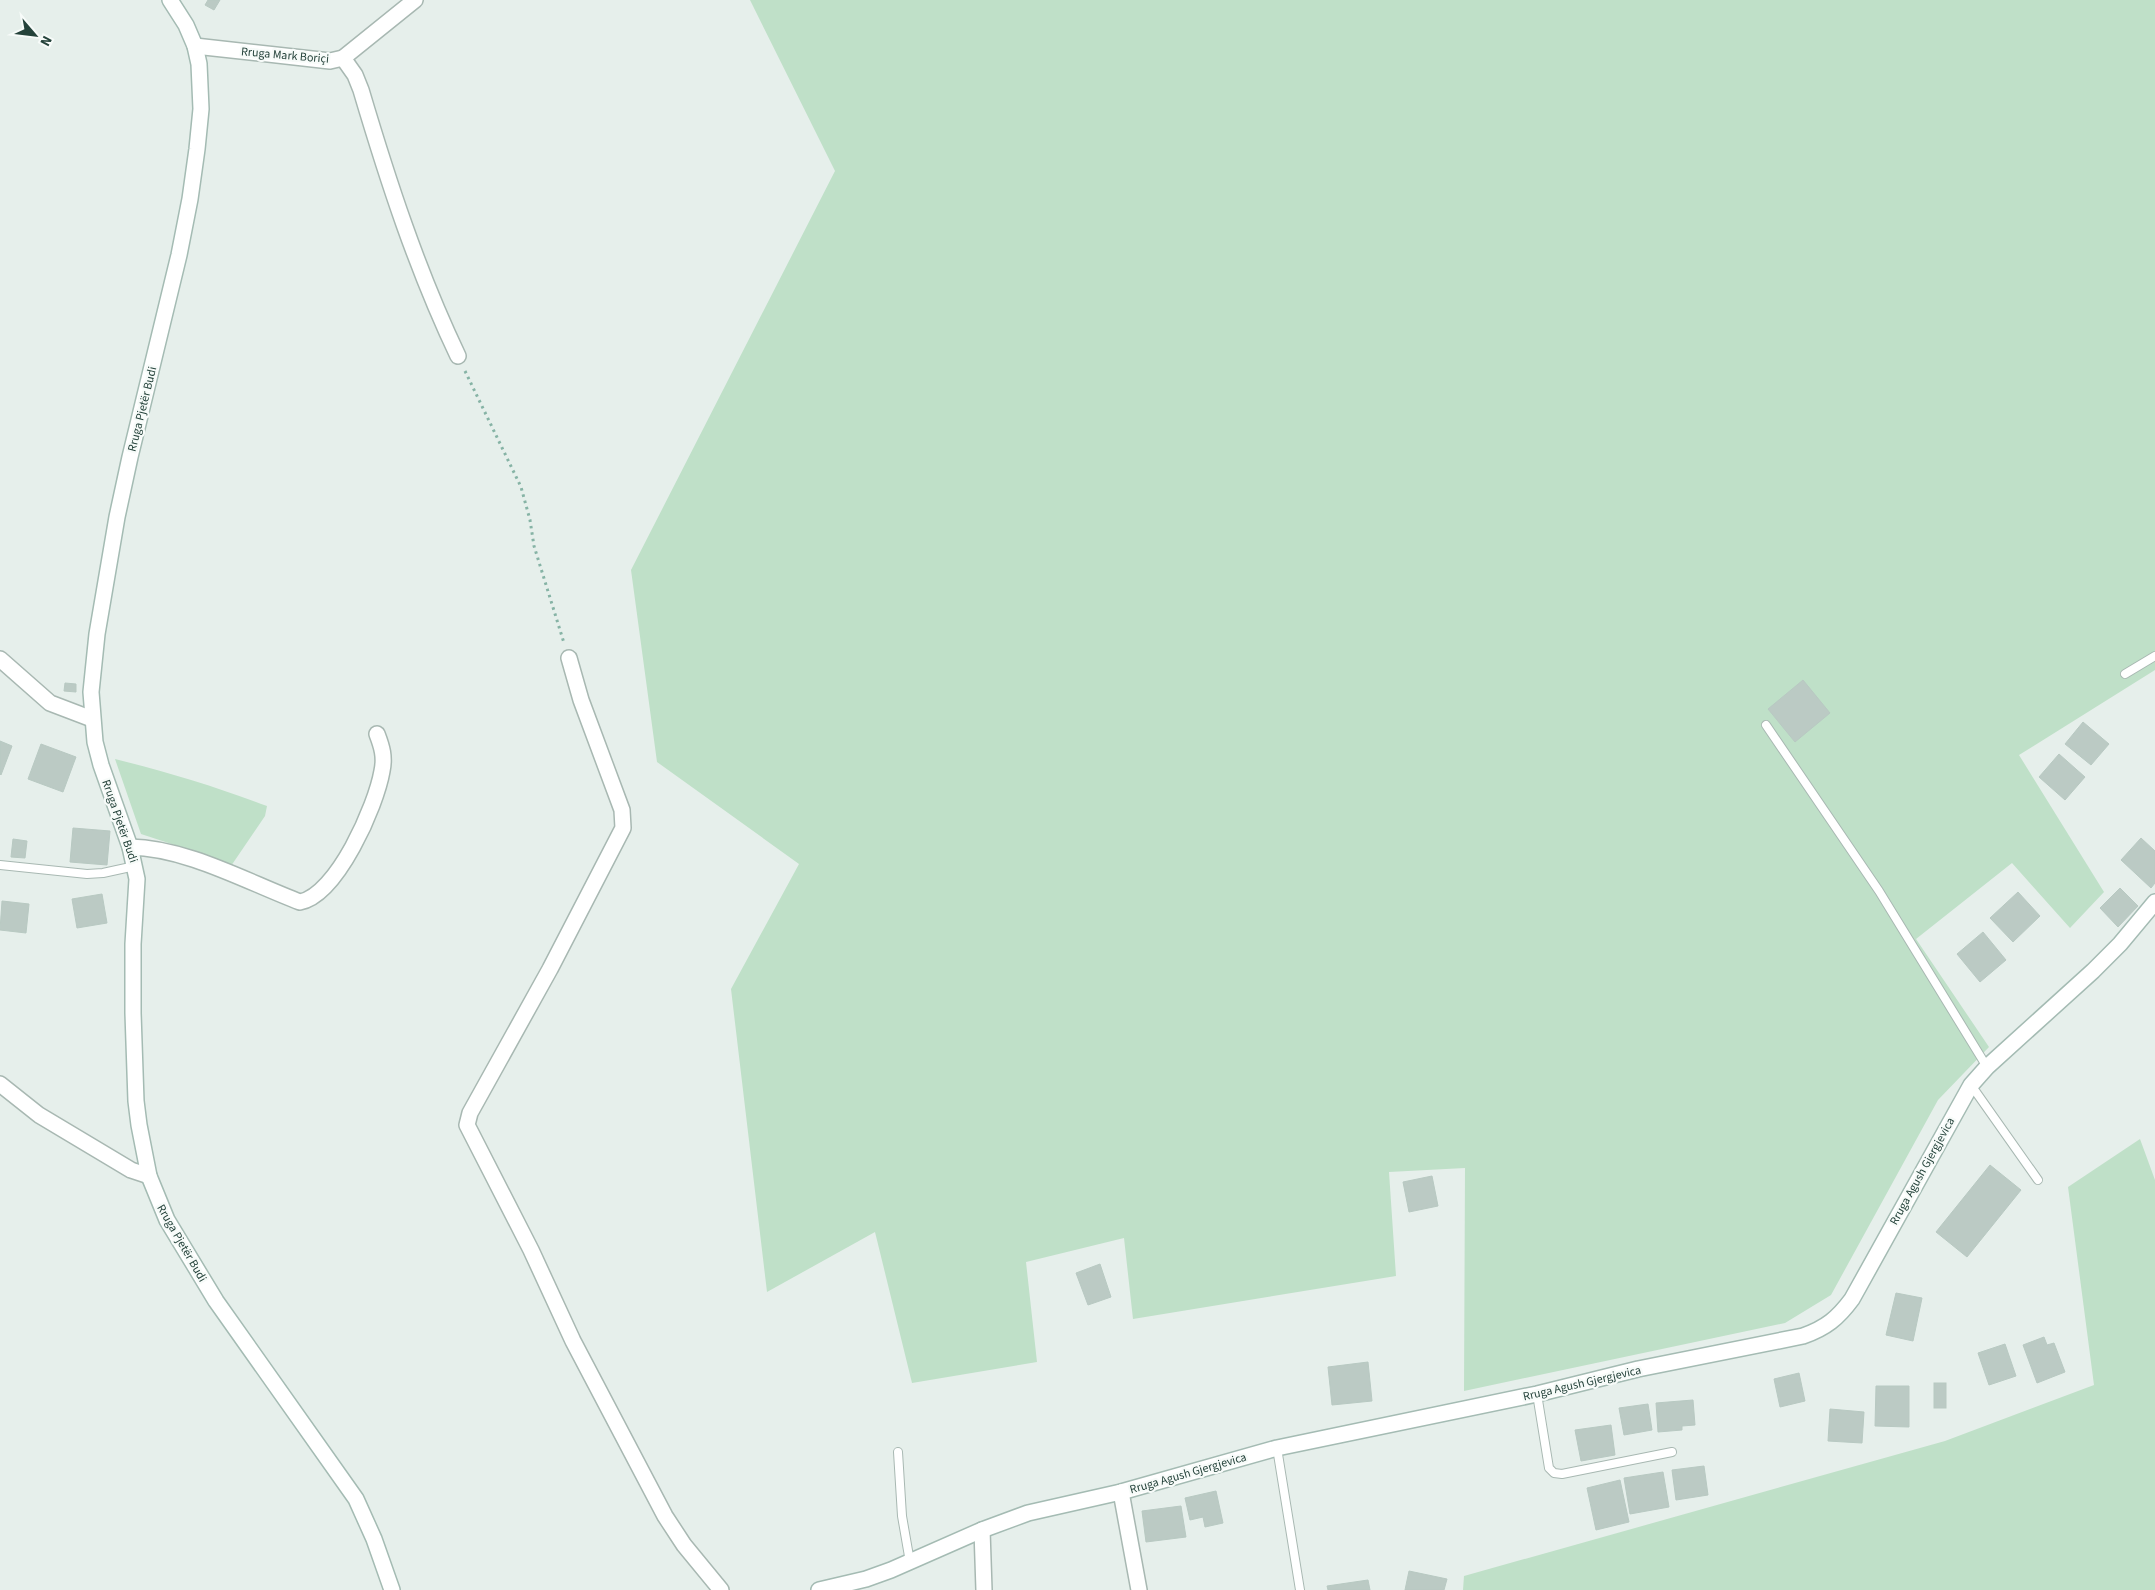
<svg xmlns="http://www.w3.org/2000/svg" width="2155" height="1590" viewBox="0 0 2155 1590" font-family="'Source Sans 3',sans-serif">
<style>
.green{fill:#bfe0c8}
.building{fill:#bbcac4;stroke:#b8c9c2}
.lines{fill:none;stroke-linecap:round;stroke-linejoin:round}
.service-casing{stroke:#a8b8b2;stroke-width:10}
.minor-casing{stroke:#a8b8b2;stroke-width:18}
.secondary-casing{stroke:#a4bbb3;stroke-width:18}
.path{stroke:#86b3a5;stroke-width:3;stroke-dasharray:2.5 4;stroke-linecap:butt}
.service{stroke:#fff;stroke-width:8}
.minor{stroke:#fff;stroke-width:15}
.secondary{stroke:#fff;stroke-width:15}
.labels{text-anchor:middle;stroke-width:4.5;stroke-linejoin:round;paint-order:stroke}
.street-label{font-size:12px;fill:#24423a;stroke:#f7fbf9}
</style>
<rect width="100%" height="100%" fill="#e6efeb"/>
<g class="green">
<path d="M750,0H2155V670L2019,755L2104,892L2070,928L2012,863L1916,939L1989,1047L1938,1100L1831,1295L1785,1323L1464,1391L1465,1168L1389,1172L1396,1276L1133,1319L1124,1238L1026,1262L1037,1362L912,1383L875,1232L767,1292L731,989L799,864L657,762L631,570L835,171Z"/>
<path d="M115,759C167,772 217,787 267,806L265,816L231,866H224L193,851L141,834Z"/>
<path d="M2140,1139L2155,1180V1590H1463L1464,1576L1945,1441L2094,1385L2068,1187Z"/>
</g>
<g class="building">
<path d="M208,0H220L214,10L205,5Z"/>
<path d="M1803,680L1830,713L1795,742L1768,709Z"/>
<path d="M65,683L76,684V692L64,691Z"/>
<path d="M2083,722L2109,744L2091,765L2065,744Z"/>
<path d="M0,741L12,746L1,775L0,774Z"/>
<path d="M41,744L76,757L63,792L28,779Z"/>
<path d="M2059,754L2085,777L2065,800L2039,777Z"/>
<path d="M73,828L110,831L107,865L70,862Z"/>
<path d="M2141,838L2155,851V883L2151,888L2121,860Z"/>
<path d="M13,839L27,841L25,858L11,857Z"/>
<path d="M2120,888L2138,906L2118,927L2100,908Z"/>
<path d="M2018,892L2040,916L2013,942L1990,918Z"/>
<path d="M102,894L107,923L77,928L72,899Z"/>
<path d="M2,901L29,904L26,933L0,930Z"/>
<path d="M1983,932L2006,960L1980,982L1957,954Z"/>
<path d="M1990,1165L2021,1190L1967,1257L1936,1232Z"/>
<path d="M1432,1176L1438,1206L1409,1212L1403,1182Z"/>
<path d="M1100,1264L1111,1297L1088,1305L1076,1273Z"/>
<path d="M1896,1293L1922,1298L1913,1341L1886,1335Z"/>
<path d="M2044,1337L2047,1345L2054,1343L2065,1372L2037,1383L2023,1345Z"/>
<path d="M2005,1344L2016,1376L1989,1385L1978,1353Z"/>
<path d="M1368,1362L1372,1401L1332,1405L1328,1367Z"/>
<path d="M1799,1373L1805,1401L1780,1407L1774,1379Z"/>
<rect x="1934" y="1383" width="12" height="25"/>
<path d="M1876,1386H1909V1427L1875,1426Z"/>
<path d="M1693,1400L1695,1425L1682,1426V1430L1658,1432L1656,1403Z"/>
<path d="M1648,1404L1652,1430L1624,1435L1619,1408Z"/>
<path d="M1830,1409L1864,1412L1862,1443L1828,1441Z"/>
<path d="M1611,1425L1615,1455L1581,1461L1575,1430Z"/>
<path d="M1704,1466L1708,1495L1676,1500L1672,1470Z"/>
<path d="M1663,1472L1669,1507L1630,1514L1624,1478Z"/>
<path d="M1620,1480L1629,1522L1596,1530L1587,1488Z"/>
<path d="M1216,1491L1223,1523L1205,1527L1203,1517L1190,1520L1185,1498Z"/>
<path d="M1181,1506L1186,1537L1146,1542L1142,1511Z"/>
<path d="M1409,1571L1447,1579L1444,1590H1405Z"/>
<path d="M1368,1580L1370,1590H1328L1327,1586Z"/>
</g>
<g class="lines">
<defs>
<g id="service">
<path d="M2125,674L2155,656"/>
<path d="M1766,725L1879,891L1987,1067"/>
<path d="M0,865L87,874L103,873L135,866"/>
<path d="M1971,1085L2038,1180"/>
<path d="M1537,1394L1549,1468L1554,1473L1562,1474L1672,1452"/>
<path d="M1277,1448L1300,1590"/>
<path d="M898,1452L902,1516L910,1562"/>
</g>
<g id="minor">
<path d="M195,46L330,61L343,58L415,0"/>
<path d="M343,58L355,75L361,90C388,181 417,270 458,356"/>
<path d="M569,658L581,700L622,810L623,828L550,969L470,1113L467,1125L531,1250L573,1341L665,1516L684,1545L721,1590"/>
<path d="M0,659L50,703L92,719"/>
<path d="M130,847C187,848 247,882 300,902C337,895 376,806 382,771C385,757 382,747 377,734"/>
<path d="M0,1084L39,1115L131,1170L149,1176"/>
<path d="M1121,1492L1139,1590"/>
<path d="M982,1530L984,1590"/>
</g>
<g id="secondary">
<path d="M170,0L186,25L195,46L199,64L201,109L197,149L190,199L179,255L130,457L117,517L97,634L91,692L95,742L101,765L130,847L137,879L133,944V1013L136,1101L139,1125L149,1176L167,1220L216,1301L356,1499L374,1539L392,1590"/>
<path d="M819,1590L866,1579L891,1570L982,1530L1028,1513L1121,1492L1277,1448L1537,1394L1638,1369L1803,1336C1826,1328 1838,1318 1852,1299L1971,1085L1987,1067L2093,971L2120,944L2155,902"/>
</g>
</defs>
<use href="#service" class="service-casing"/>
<use href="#minor" class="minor-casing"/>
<use href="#secondary" class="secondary-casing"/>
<path class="path" d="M465,371L521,487L530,520L534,546L564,643"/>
<use href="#service" class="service"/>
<use href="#minor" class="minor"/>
<use href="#secondary" class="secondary"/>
</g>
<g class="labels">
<g class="street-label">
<text transform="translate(285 55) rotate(5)" y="4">Rruga Mark Boriçi</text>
<text transform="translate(142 409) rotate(-76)" y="4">Rruga Pjetër Budi</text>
<text transform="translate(120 821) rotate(71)" y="4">Rruga Pjetër Budi</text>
<text transform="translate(1922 1171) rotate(-61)" y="4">Rruga Agush Gjergjevica</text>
<text transform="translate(182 1243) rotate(60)" y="4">Rruga Pjetër Budi</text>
<text transform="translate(1582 1383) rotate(-13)" y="4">Rruga Agush Gjergjevica</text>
<text transform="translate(1188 1473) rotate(-16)" y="4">Rruga Agush Gjergjevica</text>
</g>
</g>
<g transform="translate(35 35) rotate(118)" stroke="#f7fbf9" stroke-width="4" paint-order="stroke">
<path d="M0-4L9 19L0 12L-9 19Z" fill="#24423a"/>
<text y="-8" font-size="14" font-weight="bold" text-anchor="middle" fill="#24423a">N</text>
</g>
</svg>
